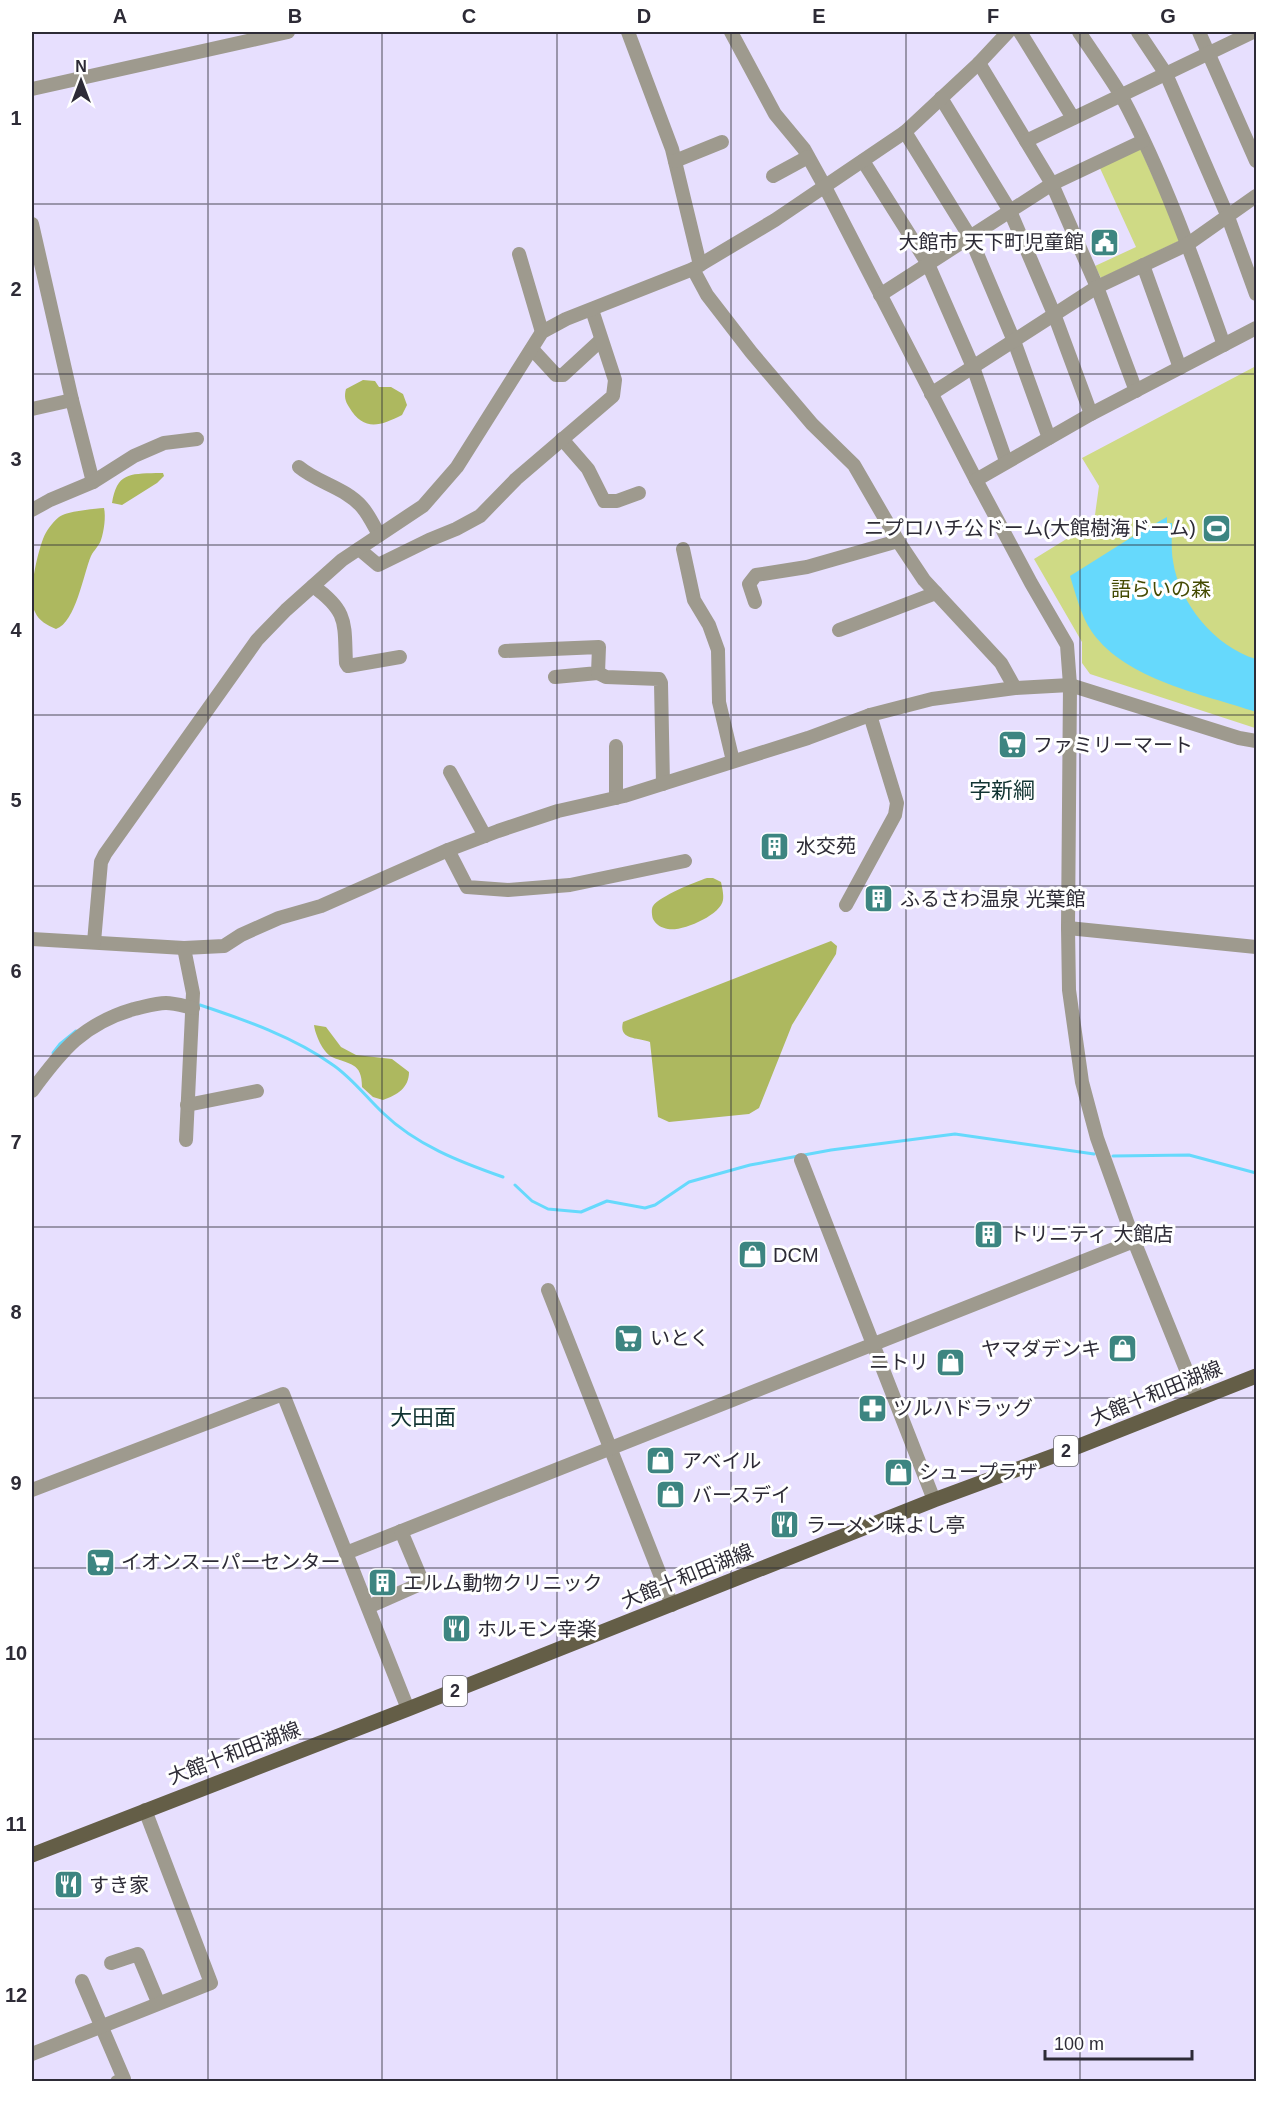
<svg xmlns="http://www.w3.org/2000/svg" width="1288" height="2113" viewBox="0 0 1288 2113" font-family="Arial,'Noto Sans JP',sans-serif">
<style>
.green{fill:#cfda85}
.forest{fill:#adb85f}
.water{fill:#66d9fc}
.lines{fill:none;stroke-linecap:round;stroke-linejoin:round}
.stream{stroke:#66d9fc;stroke-width:3}
.minor{stroke:#9e9a8e;stroke-width:14}
.major{stroke:#645e47;stroke-width:15}
.grid{fill:none;stroke:#2d2b36;stroke-width:1.5;stroke-opacity:0.55}
.labels{text-anchor:middle;stroke-width:6;stroke-linejoin:round;paint-order:stroke}
.shield{fill:#fff;stroke:#6c6b72;stroke-width:1.5}
.shield-label{font-size:18px;font-weight:bold;fill:#2d2b36}
.poi-label{font-size:20px;fill:#2d2b36;stroke:#fff;text-anchor:start}
.park-label{font-size:20px;fill:#444a02;stroke:#fff}
.street-label{font-size:20px;fill:#2d2b36;stroke:#fff}
.quarter-label{font-size:22px;fill:#113432;stroke:#fff}
.neatline{fill:none;stroke:#2d2b36;stroke-width:2}
.grid-label{font-size:20px;text-anchor:middle;font-weight:bold;fill:#2d2b36}
</style>
<rect width="100%" height="100%" fill="#e7dffe"/>
<g class="green">
<path d="M1140,148L1181,240L1101,278L1095,266L1136,247L1099,166Z"/>
<path d="M1256,366V728H1255L1090,674L1082,663V642L1034,559L1094,522L1099,486L1082,458Z"/>
</g>
<g class="forest">
<path d="M363,380L375,381L379,387H391L403,394L407,405L402,415C380,426 364,432 349,407C345,401 344,396 346,389Z"/>
<path d="M156,473H163L164,476L157,483L122,505L112,503C117,473 129,474 156,473Z"/>
<path d="M104,508C106,517 104,531 101,540C99,546 94,550 91,556C83,575 76,622 56,629C47,625 39,621 35,612C27,597 37,555 43,539C46,531 52,523 59,517C67,511 93,509 104,508Z"/>
<path d="M707,878H713L721,882C722,887 724,895 723,900C721,915 682,932 668,929C662,928 656,925 653,919C652,916 651,909 653,906C660,896 695,882 707,878Z"/>
<path d="M831,941L837,946L836,954L792,1025L759,1108L749,1114L669,1122L658,1117L650,1042C639,1037 618,1041 623,1022Z"/>
<path d="M314,1025L326,1027L341,1047L356,1055L392,1059L409,1072C409,1088 397,1095 383,1100L373,1097L362,1087C362,1062 350,1065 332,1057C323,1053 315,1034 314,1025Z"/>
</g>
<path class="water" d="M1167,517V523H1172C1172,536 1171,549 1173,561C1179,603 1215,647 1256,659V712C1203,694 1126,680 1092,632C1081,616 1076,595 1070,576L1140,532Z"/>
<g class="lines">
<g class="stream">
<path d="M200,1005C245,1020 294,1037 333,1065C352,1078 366,1097 383,1113C416,1145 460,1162 503,1177"/>
<path d="M53,1053L60,1044L76,1031"/>
<path d="M1113,1156L1189,1155L1256,1173"/>
<path d="M515,1185L532,1201L548,1209L581,1212L607,1201L645,1208L655,1205L689,1182L750,1165L831,1150L955,1134L1094,1154"/>
</g>
<g class="minor">
<path d="M628,32L672,149L700,265"/>
<path d="M731,32L775,114L804,149L825,187L976,480L1031,583L1067,645L1070,685L1068,928L1069,990L1082,1082L1097,1138L1134,1241L1198,1399"/>
<path d="M1020,32L1073,118"/>
<path d="M1079,32C1093,53 1109,75 1122,97C1164,176 1194,261 1224,345"/>
<path d="M1138,32L1166,74L1228,217L1256,294"/>
<path d="M1199,32L1256,161"/>
<path d="M979,63L1052,184L1097,287L1136,391"/>
<path d="M32,89L288,32"/>
<path d="M941,98L1010,211L1054,314L1091,414"/>
<path d="M905,132L970,237L1014,341L1049,438"/>
<path d="M1026,141L1253,32"/>
<path d="M675,161L722,142"/>
<path d="M863,161L928,264L973,367L1006,461"/>
<path d="M773,176L808,157"/>
<path d="M32,224L72,400L93,482"/>
<path d="M519,254L542,332"/>
<path d="M1143,265L1180,368"/>
<path d="M693,269L707,295L751,352L812,424L854,465L898,541L924,580L1001,663L1015,688"/>
<path d="M880,295L1052,184L1143,141"/>
<path d="M532,349L556,375H563L601,340"/>
<path d="M931,394L1097,287L1188,244L1256,196"/>
<path d="M32,409L72,400"/>
<path d="M562,439L588,469L604,501H617L639,493"/>
<path d="M299,467C318,483 346,488 362,507C369,515 374,526 379,535"/>
<path d="M976,480L1091,414L1256,328"/>
<path d="M32,510L50,500L93,482L134,456L164,443L197,439"/>
<path d="M359,549L378,565L429,540L456,529L480,516L516,479L613,396L615,380L592,310"/>
<path d="M683,549L694,600L709,625L718,650L719,702L733,761"/>
<path d="M313,586C349,612 344,623 346,663L348,666L400,657"/>
<path d="M755,602L749,584L756,575L807,567L898,541"/>
<path d="M839,630L936,593"/>
<path d="M505,651L599,647L598,673L555,677"/>
<path d="M598,673L606,677L659,679L661,683L663,784"/>
<path d="M616,746V798"/>
<path d="M450,772L485,836"/>
<path d="M448,850L467,887L508,890L570,885L685,861"/>
<path d="M846,905L895,815L897,803L870,715"/>
<path d="M1068,928L1256,947"/>
<path d="M32,939L184,948L224,946L241,935L279,918L321,906L448,850L498,831L558,811L624,796L808,738L870,715L932,699L1015,688L1070,685L1239,738L1256,741"/>
<path d="M94,942L101,862L105,854L257,640L286,610L342,560L423,506L457,467L542,332L566,319L693,269L775,220L905,132L979,63L1008,32"/>
<path d="M184,948L193,993L186,1140"/>
<path d="M32,1091C62,1050 83,1024 134,1009C144,1007 155,1003 166,1003C174,1003 184,1006 193,1008"/>
<path d="M187,1105L257,1091"/>
<path d="M801,1160L934,1500"/>
<path d="M548,1290L672,1605"/>
<path d="M32,1490L283,1394L408,1709"/>
<path d="M346,1553L1134,1241"/>
<path d="M368,1607L420,1584V1576L401,1531"/>
<path d="M111,1963L138,1954L158,2002"/>
<path d="M82,1981L124,2079L117,2082"/>
<path d="M32,2054L211,1983L145,1810"/>
</g>
<path class="major" d="M32,1855L408,1709L934,1500L1064,1452L1256,1376"/>
</g>
<path class="grid" d="M208,32V2082M382,32V2082M557,32V2082M731,32V2082M906,32V2082M1080,32V2082M32,204H1256M32,374H1256M32,545H1256M32,715H1256M32,886H1256M32,1056H1256M32,1227H1256M32,1398H1256M32,1568H1256M32,1739H1256M32,1909H1256"/>
<defs>
<symbol id="civic-square" viewBox="-11 -11 22 22"><rect x="-9" y="-9" width="18" height="18" rx="4" fill="#3d8581" stroke="#fff"/><path d="M-.6-6.5H3V-4.5H.6V-3L4-1V1h2V6H-6V1h2V-1L-.6-3ZM-1.2 2.5V6h2.4V2.5Z" fill="#fff"/></symbol>
<symbol id="stadium-square" viewBox="-11 -11 22 22"><rect x="-9" y="-9" width="18" height="18" rx="4" fill="#3d8581" stroke="#fff"/><path d="M0-5a6.5 5 0 1 0 0 10a6.5 5 0 1 0 0-10ZM-3.5-1.8h7v3.6h-7Z" fill="#fff"/></symbol>
<symbol id="supermarket-square" viewBox="-11 -11 22 22"><rect x="-9" y="-9" width="18" height="18" rx="4" fill="#3d8581" stroke="#fff"/><path d="M-6-5.5h2.5l.6 2H6L4.5 2H-2.5L-4.4-4H-6ZM-1.5 3.2a1.3 1.3 0 1 0 .1 0ZM3 3.2a1.3 1.3 0 1 0 .1 0Z" fill="#fff"/></symbol>
<symbol id="building-square" viewBox="-11 -11 22 22"><rect x="-9" y="-9" width="18" height="18" rx="4" fill="#3d8581" stroke="#fff"/><path d="M-4-6H4V6H1V3H-1V6H-4ZM-2.5-4.3h1.7v1.8h-1.7ZM.8-4.3h1.7v1.8H.8ZM-2.5-1h1.7V.8h-1.7ZM.8-1h1.7V.8H.8Z" fill="#fff"/></symbol>
<symbol id="shop-square" viewBox="-11 -11 22 22"><rect x="-9" y="-9" width="18" height="18" rx="4" fill="#3d8581" stroke="#fff"/><path d="M-5-2.5h2.3a2.7 3.5 0 0 1 5.4 0H5L5.5 6h-11ZM-1.5-2.5h3a1.5 2.3 0 0 0-3 0Z" fill="#fff"/></symbol>
<symbol id="pharmacy-square" viewBox="-11 -11 22 22"><rect x="-9" y="-9" width="18" height="18" rx="4" fill="#3d8581" stroke="#fff"/><path d="M-2-6h4v4h4v4h-4v4h-4v-4h-4v-4h4Z" fill="#fff"/></symbol>
<symbol id="restaurant-square" viewBox="-11 -11 22 22"><rect x="-9" y="-9" width="18" height="18" rx="4" fill="#3d8581" stroke="#fff"/><path d="M-5-6h1v4h1v-4h1v4h1v-4h1v5L-1.5 .5V6h-2V.5L-5-1ZM5-6V6H3V1.5H1.5Q1.5-4 5-6Z" fill="#fff"/></symbol>
</defs>
<g fill-rule="evenodd">
<use href="#civic-square" x="1088" y="226" width="33" height="33"/>
<use href="#stadium-square" x="1200" y="512" width="33" height="33"/>
<use href="#supermarket-square" x="996" y="728" width="33" height="33"/>
<use href="#building-square" x="758" y="830" width="33" height="33"/>
<use href="#building-square" x="862" y="882" width="33" height="33"/>
<use href="#building-square" x="972" y="1218" width="33" height="33"/>
<use href="#shop-square" x="736" y="1238" width="33" height="33"/>
<use href="#supermarket-square" x="612" y="1322" width="33" height="33"/>
<use href="#shop-square" x="1106" y="1332" width="33" height="33"/>
<use href="#shop-square" x="934" y="1346" width="33" height="33"/>
<use href="#pharmacy-square" x="856" y="1392" width="33" height="33"/>
<use href="#shop-square" x="644" y="1444" width="33" height="33"/>
<use href="#shop-square" x="882" y="1456" width="33" height="33"/>
<use href="#shop-square" x="654" y="1478" width="33" height="33"/>
<use href="#restaurant-square" x="768" y="1508" width="33" height="33"/>
<use href="#supermarket-square" x="84" y="1546" width="33" height="33"/>
<use href="#building-square" x="366" y="1566" width="33" height="33"/>
<use href="#restaurant-square" x="440" y="1612" width="33" height="33"/>
<use href="#restaurant-square" x="52" y="1868" width="33" height="33"/>
</g>
<g class="labels">
<g class="shield">
<rect x="1054" y="1436" width="24" height="30" rx="4.5"/>
<rect x="443" y="1676" width="24" height="30" rx="4.5"/>
</g>
<g class="shield-label">
<text x="1066" y="1457">2</text>
<text x="455" y="1697">2</text>
</g>
<g class="poi-label">
<text x="1084" y="249" text-anchor="end">大館市 天下町児童館</text>
<text x="1196" y="535" text-anchor="end">ニプロハチ公ドーム(大館樹海ドーム)</text>
<text x="1033" y="752">ファミリーマート</text>
<text x="796" y="853">水交苑</text>
<text x="900" y="906">ふるさわ温泉 光葉館</text>
<text x="1009" y="1241">トリニティ 大館店</text>
<text x="773" y="1262">DCM</text>
<text x="650" y="1345">いとく</text>
<text x="1101" y="1356" text-anchor="end">ヤマダデンキ</text>
<text x="929" y="1369" text-anchor="end">ニトリ</text>
<text x="893" y="1415">ツルハドラッグ</text>
<text x="682" y="1468">アベイル</text>
<text x="919" y="1479">シュープラザ</text>
<text x="692" y="1502">バースデイ</text>
<text x="806" y="1532">ラーメン味よし亭</text>
<text x="121" y="1569">イオンスーパーセンター</text>
<text x="403" y="1590">エルム動物クリニック</text>
<text x="477" y="1636">ホルモン幸楽</text>
<text x="89" y="1892">すき家</text>
</g>
<g class="park-label">
<text x="1161" y="596">語らいの森</text>
</g>
<g class="street-label">
<text transform="translate(1156 1393) rotate(-22)" y="7">大館十和田湖線</text>
<text transform="translate(687 1576) rotate(-22)" y="7">大館十和田湖線</text>
<text transform="translate(234 1753) rotate(-21)" y="7">大館十和田湖線</text>
</g>
<g class="quarter-label">
<text x="1002" y="798">字新綱</text>
<text x="423" y="1425">大田面</text>
</g>
</g>
<rect width="1288" height="2113" fill="none" stroke="#ffffff" stroke-width="66"/>
<g transform="translate(81 81)" stroke="#ffffff" stroke-width="4.5" paint-order="stroke">
<path d="M0-4.5L10 22L0 15L-10 22Z" fill="#2d2b36"/>
<text y="-9" font-size="16" font-weight="bold" text-anchor="middle" fill="#2d2b36">N</text>
</g>
<path d="M1045 2050v9h147v-9" fill="none" stroke="#2d2b36" stroke-width="3"/>
<text x="1054" y="2050" font-size="18" fill="#2d2b36" stroke="#ffffff" stroke-width="4.5" paint-order="stroke">100 m</text>
<rect x="33" y="33" width="1222" height="2047" class="neatline"/>
<g class="grid-label">
<text x="120" y="23">A</text>
<text x="295" y="23">B</text>
<text x="469" y="23">C</text>
<text x="644" y="23">D</text>
<text x="819" y="23">E</text>
<text x="993" y="23">F</text>
<text x="1168" y="23">G</text>
<text x="16" y="125">1</text>
<text x="16" y="296">2</text>
<text x="16" y="466">3</text>
<text x="16" y="637">4</text>
<text x="16" y="807">5</text>
<text x="16" y="978">6</text>
<text x="16" y="1149">7</text>
<text x="16" y="1319">8</text>
<text x="16" y="1490">9</text>
<text x="16" y="1660">10</text>
<text x="16" y="1831">11</text>
<text x="16" y="2002">12</text>
</g>
</svg>
